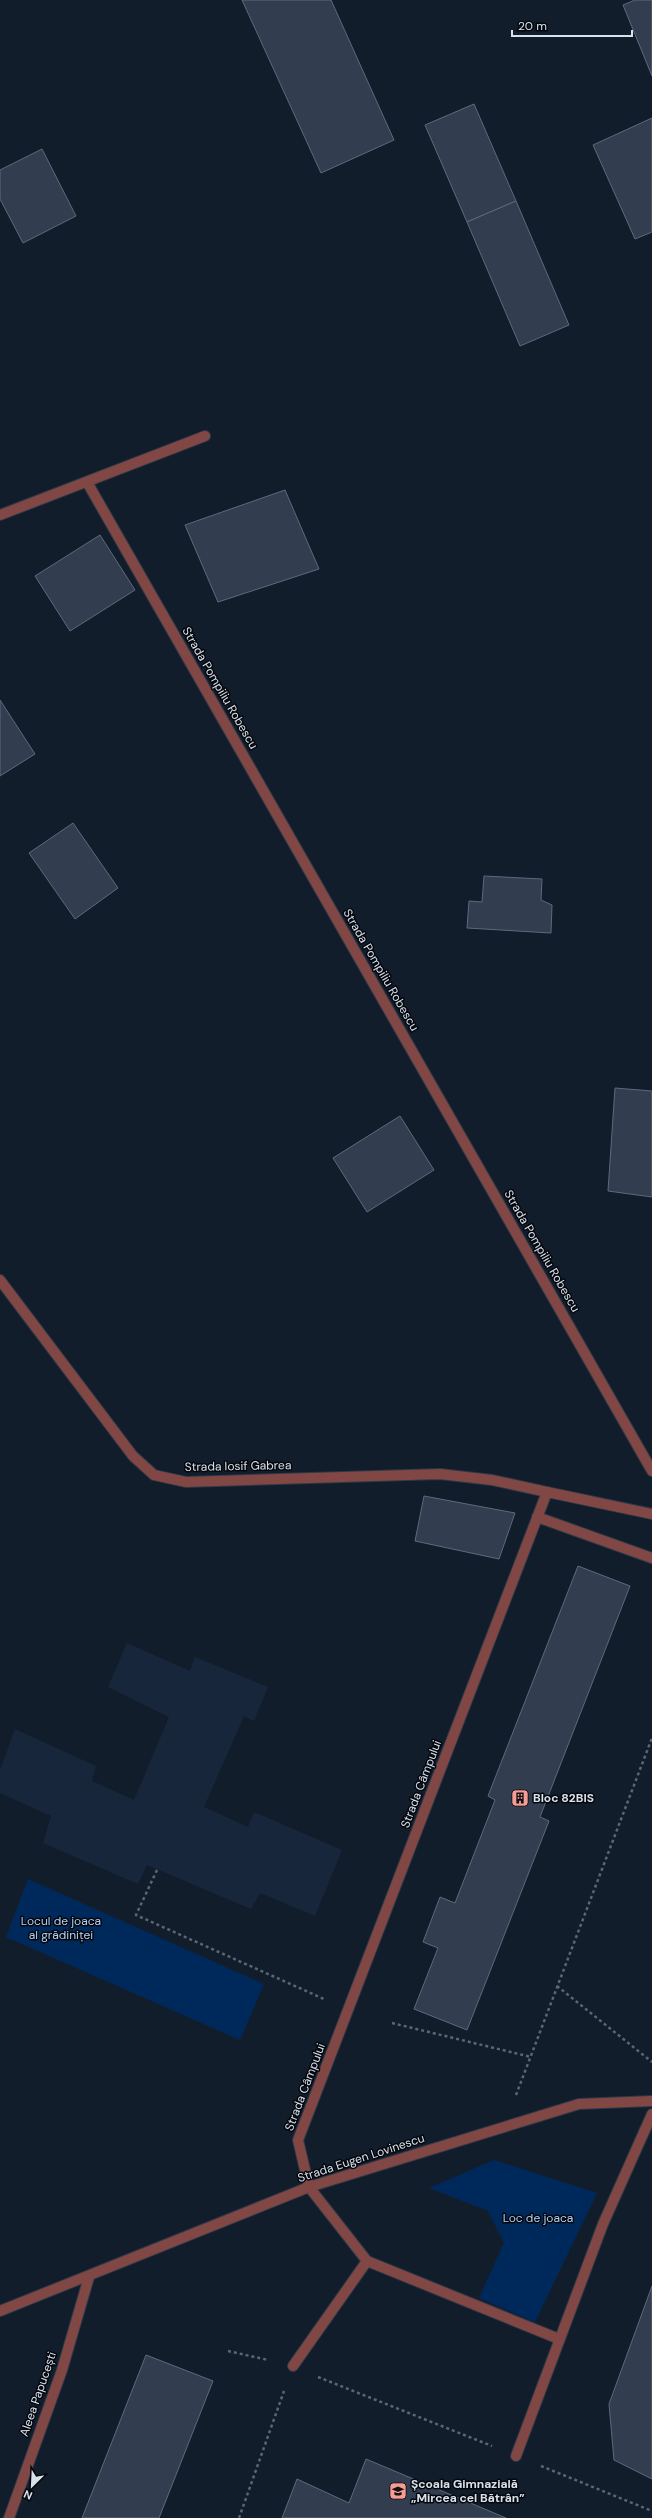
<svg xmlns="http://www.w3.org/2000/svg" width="652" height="2518" viewBox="0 0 652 2518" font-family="'DM Sans',sans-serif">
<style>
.built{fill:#18263b}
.green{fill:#00295b}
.building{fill:#323e4f;stroke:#5c6a7c}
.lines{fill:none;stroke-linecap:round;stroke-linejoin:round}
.lane-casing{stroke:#2e3847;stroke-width:12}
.street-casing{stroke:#2e3847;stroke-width:12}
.path{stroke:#5c6673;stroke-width:2.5;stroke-dasharray:3 3;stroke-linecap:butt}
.lane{stroke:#804744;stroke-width:10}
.street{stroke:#804744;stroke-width:10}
.labels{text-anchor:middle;stroke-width:3;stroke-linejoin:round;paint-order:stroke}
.street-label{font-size:12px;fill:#d9e1eb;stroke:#04070d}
.poi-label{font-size:12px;font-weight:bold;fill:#d9e1eb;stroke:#04070d;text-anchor:start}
.park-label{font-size:12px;fill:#b5d0f4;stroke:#04070d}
</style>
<rect width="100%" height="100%" fill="#121d2c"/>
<path class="built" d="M127,1643L190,1671L195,1657L268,1687L254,1721L244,1716L204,1807L248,1827L254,1812L342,1850L315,1916L260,1893L251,1909L147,1865L138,1884L43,1843L51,1816L0,1793V1770L15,1729L96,1766L92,1781L134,1800L169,1717L108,1687Z"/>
<g class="green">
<path d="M28,1879L264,1984L240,2040L6,1937Z"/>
<path d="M494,2160L597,2193L535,2322L479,2298L504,2243L488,2211L429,2188Z"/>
</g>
<g class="building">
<path d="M242,0H331L394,140L321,173Z"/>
<path d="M635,0H652V76L623,5Z"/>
<path d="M474,104L516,201L467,222L425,125Z"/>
<path d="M652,118V232L635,239L593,145Z"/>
<path d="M42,149L76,216L23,243L0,199V170Z"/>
<path d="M516,201L569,325L520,346L467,222Z"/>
<path d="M285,490L319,569L218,602L185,525Z"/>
<path d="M100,535L135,590L70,631L35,576Z"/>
<path d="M0,700L35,754L0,776Z"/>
<path d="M73,823L118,888L75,919L29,853Z"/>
<path d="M484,876L542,879L541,900L552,905L551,933L467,928L469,901L482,902Z"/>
<path d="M615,1088L652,1091V1197L608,1191Z"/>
<path d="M400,1116L434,1170L367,1212L333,1158Z"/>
<path d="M424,1496L515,1513L499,1559L415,1541Z"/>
<path d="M578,1566L630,1586L540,1817L549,1821L467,2030L414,2009L438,1948L423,1942L440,1897L455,1903L495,1800L488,1796Z"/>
<path d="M652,2286V2479L614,2460L609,2404Z"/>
<path d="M146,2355L213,2381L159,2518H82Z"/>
<path d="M366,2459L506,2518H282L297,2479L349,2503Z"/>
</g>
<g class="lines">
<defs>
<g id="lane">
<path d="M537,1517L652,1558"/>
<path d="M367,2261L559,2339"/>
<path d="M293,2366L367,2261L309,2187"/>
<path d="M516,2456L603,2224L652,2114"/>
</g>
<g id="street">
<path d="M87,482L652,1471"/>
<path d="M0,515L205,436"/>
<path d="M0,1280L133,1456L154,1475L186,1482L440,1474L492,1480L547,1492"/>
<path d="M309,2187L298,2140L547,1492L652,1514"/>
<path d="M0,2311L309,2187L579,2104L652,2101"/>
<path d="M9,2518L62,2370L89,2277"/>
</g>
</defs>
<use href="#lane" class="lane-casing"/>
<use href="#street" class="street-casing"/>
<g class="path">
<path d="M157,1870L136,1915L324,1999"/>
<path d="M557,1986L652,2062"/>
<path d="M392,2023L531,2057"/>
<path d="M516,2095L652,1738"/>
<path d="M228,2351L268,2360"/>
<path d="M318,2377L492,2446"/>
<path d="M541,2466L652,2511"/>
<path d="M239,2518L284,2391"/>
</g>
<use href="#lane" class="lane"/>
<use href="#street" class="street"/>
</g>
<defs>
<symbol id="building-square" viewBox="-11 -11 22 22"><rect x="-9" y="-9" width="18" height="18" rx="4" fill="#f59c96" stroke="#04070d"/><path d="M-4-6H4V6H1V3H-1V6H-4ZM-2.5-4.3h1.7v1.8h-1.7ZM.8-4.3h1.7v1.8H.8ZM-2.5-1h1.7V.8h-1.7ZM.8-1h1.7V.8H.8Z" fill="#111"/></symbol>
<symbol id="school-square" viewBox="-11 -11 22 22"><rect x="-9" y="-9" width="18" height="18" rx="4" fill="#f59c96" stroke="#04070d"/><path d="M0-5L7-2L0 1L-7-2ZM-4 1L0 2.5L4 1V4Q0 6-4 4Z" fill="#111"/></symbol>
</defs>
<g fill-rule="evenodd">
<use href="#building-square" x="510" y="1788" width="20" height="20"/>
<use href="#school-square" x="388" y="2481" width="20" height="20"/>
</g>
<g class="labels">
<g class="street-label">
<text transform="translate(220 688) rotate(60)" y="4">Strada Pompiliu Robescu</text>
<text transform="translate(381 970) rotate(60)" y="4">Strada Pompiliu Robescu</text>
<text transform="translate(542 1251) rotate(60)" y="4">Strada Pompiliu Robescu</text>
<text transform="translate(238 1466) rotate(-1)" y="4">Strada Iosif Gabrea</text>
<text transform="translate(421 1784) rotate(-69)" y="4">Strada Câmpului</text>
<text transform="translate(305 2087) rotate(-69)" y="4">Strada Câmpului</text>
<text transform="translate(361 2158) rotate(-18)" y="4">Strada Eugen Lovinescu</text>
<text transform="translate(38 2394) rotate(-71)" y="4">Aleea Papucești</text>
</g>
<g class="poi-label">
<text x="533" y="1802">Bloc 82BIS</text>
<text x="411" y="2488">Școala Gimnazială<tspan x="411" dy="14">„Mircea cel Bătrân”</tspan></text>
</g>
<g class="park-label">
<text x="61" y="1925">Locul de joaca<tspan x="61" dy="14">al grădiniței</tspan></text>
<text x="538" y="2222">Loc de joaca</text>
</g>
</g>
<g transform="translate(32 2486) rotate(204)" stroke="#04070d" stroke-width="3" paint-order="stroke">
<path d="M0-3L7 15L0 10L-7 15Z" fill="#d9e1eb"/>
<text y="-6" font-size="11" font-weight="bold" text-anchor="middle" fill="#d9e1eb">N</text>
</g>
<path d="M512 30v6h120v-6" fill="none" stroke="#d9e1eb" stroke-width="2"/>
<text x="518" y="30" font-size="12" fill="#d9e1eb" stroke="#04070d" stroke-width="3" paint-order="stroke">20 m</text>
</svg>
